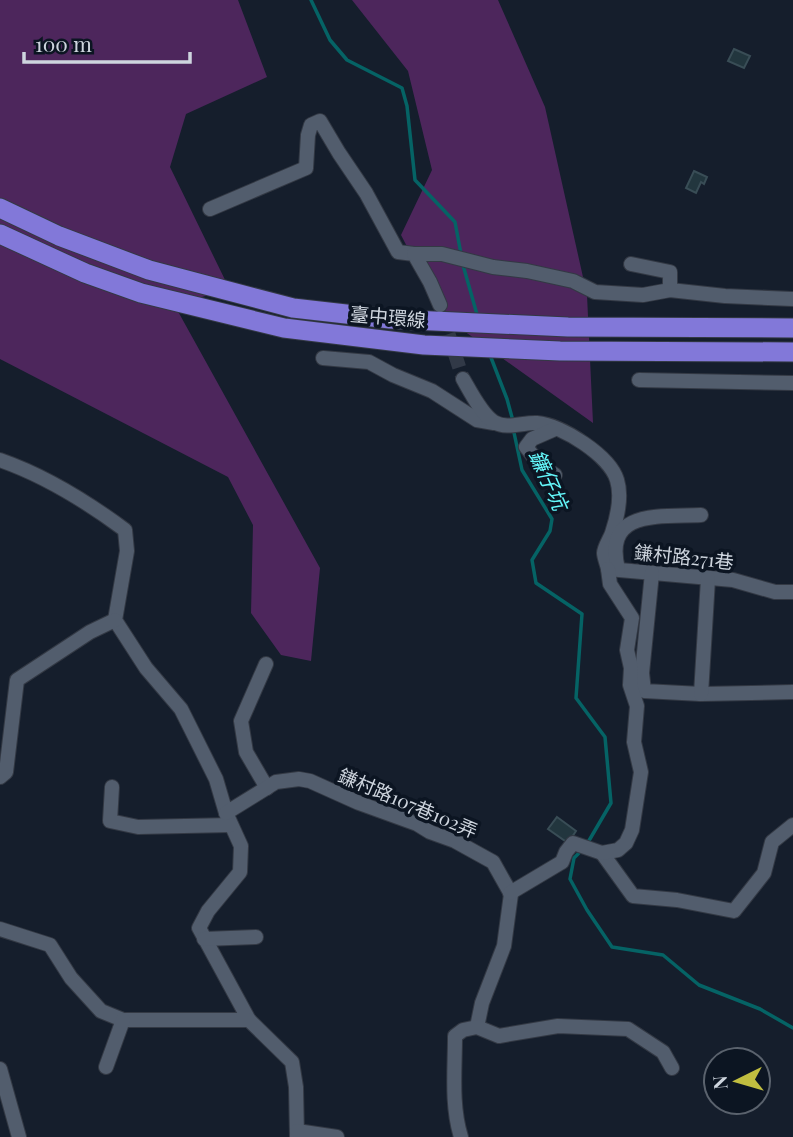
<svg xmlns="http://www.w3.org/2000/svg" width="793" height="1137" viewBox="0 0 793 1137" font-family="'Playfair Display','Noto Sans TC',serif">
<style>
.green{fill:#4d265c}
.lines{fill:none;stroke-linecap:round;stroke-linejoin:round}
.stream{stroke:#056365;stroke-width:3.5}
.building{fill:#22363e;stroke:#394d56;stroke-width:2}
.minor-tunnel{stroke:#313947;stroke-width:14;stroke-dasharray:14 7;stroke-linecap:butt}
.minor-casing{stroke:#333944;stroke-width:16}
.highway-casing{stroke:#333944;stroke-width:21}
.minor{stroke:#525d6d;stroke-width:14}
.highway{stroke:#8278d9;stroke-width:19}
.labels{text-anchor:middle;stroke-width:7;stroke-linejoin:round;paint-order:stroke}
.street-label{font-size:19px;fill:#ced5de;stroke:#0c1522}
.water-label{font-size:21px;font-style:italic;fill:#64f8fb;stroke:#0c1522}
</style>
<rect width="100%" height="100%" fill="#151e2c"/>
<g class="green">
<path d="M0,0H238L267,77L186,114L170,167L229,288L175,306L320,568L311,661L281,655L251,613L253,525L228,477L0,359Z"/>
<path d="M352,0H498L545,107L587,295L593,423L443,316L401,235L432,170L408,71Z"/>
</g>
<g class="lines">
<g class="stream">
<path d="M311,0L330,40L347,60L402,88L407,106L415,180L455,222L461,254"/>
<path d="M463,265L478,318"/>
<path d="M490,355L507,399L513,421"/>
<path d="M513,428L522,470L552,519L550,531L532,560L536,583L582,614L576,698L605,737L611,803L587,844"/>
<path d="M582,850L574,858L570,879L587,910L612,947L663,955L699,985L760,1009L793,1028"/>
</g>
</g>
<g class="building">
<path d="M734,49L750,56L744,68L728,61Z"/>
<path d="M694,171L707,177L704,184L701,182L696,193L686,188Z"/>
<path d="M557,817L576,831L568,843L548,829Z"/>
</g>
<g class="lines">
<path class="minor-tunnel" d="M442,314L463,379"/>
<defs>
<g id="minor">
<path d="M210,209L306,168L308,135L311,125L320,121L339,153L366,193L398,252L414,254L430,282L440,305"/>
<path d="M414,254H442L493,267L527,271L573,281L595,292L643,295L670,290L725,296L793,299"/>
<path d="M631,264L670,272V290"/>
<path d="M323,358L369,362L393,375L432,391L477,420L494,423"/>
<path d="M463,379C470,391 482,415 494,422C507,430 523,422 537,423C562,425 610,456 617,480C622,496 617,518 612,533C610,539 604,547 604,553C604,557 607,564 608,569L733,580L775,592H793"/>
<path d="M639,380L793,383"/>
<path d="M0,460C46,476 86,501 125,530L127,551L115,620L146,668L181,709L216,779L226,813L241,846L240,872L208,911L199,928L249,1020"/>
<path d="M555,475L541,466L526,447L532,439L555,429"/>
<path d="M618,569C603,509 660,517 701,515"/>
<path d="M652,573L642,673L644,691L701,694L793,692"/>
<path d="M266,664L241,721L246,752L267,788"/>
<path d="M701,694L708,579"/>
<path d="M0,777L6,772L17,680L90,632L115,620"/>
<path d="M112,787L110,821L138,827L231,825"/>
<path d="M226,813L276,782L299,779L310,781L359,803L417,824L430,832L455,841L493,862L511,894L504,946L482,1003L477,1027"/>
<path d="M602,853L633,896L677,900L734,911L764,873L772,842L793,825"/>
<path d="M510,893L562,862L566,852L573,843L602,853L618,850L626,843L632,830L641,772L634,742L637,706L630,685L631,668L627,650L632,618L610,584L608,569"/>
<path d="M0,929L50,945L71,978L101,1011L123,1020H249L292,1062L296,1087L297,1137"/>
<path d="M204,939L256,937"/>
<path d="M106,1067L123,1020"/>
<path d="M0,1069L19,1137"/>
<path d="M297,1131L337,1137"/>
<path d="M461,1137C451,1105 455,1070 455,1036L463,1030L477,1027L499,1036L558,1026L628,1029L663,1052L672,1068"/>
</g>
<g id="highway">
<path d="M0,208L59,236L149,270L293,308L390,319L568,327L793,328"/>
<path d="M0,234L85,273L141,293L284,328L424,345L560,351L793,352"/>
</g>
</defs>
<use href="#minor" class="minor-casing"/>
<use href="#highway" class="highway-casing"/>
<use href="#minor" class="minor"/>
<use href="#highway" class="highway"/>
</g>
<g class="labels">
<g class="street-label">
<text transform="translate(388 317) rotate(5)" y="7">臺中環線</text>
<text transform="translate(684 557) rotate(6)" y="7">鎌村路271巷</text>
<text transform="translate(408 803) rotate(23)" y="7">鎌村路107巷102弄</text>
</g>
<g class="water-label">
<text transform="translate(548 480) rotate(66)" y="7">鐮仔坑</text>
</g>
</g>
<g transform="translate(737 1081) rotate(265)"><circle r="33" fill="#0c1522" stroke="#5a626d" stroke-width="2"/>
<path d="M0-5L12 26L0 18L-12 26Z" fill="#c1be40"/>
<text y="-10" font-size="19" font-weight="bold" text-anchor="middle" fill="#ced5de">N</text>
</g>
<path d="M24 52v10h166v-10" fill="none" stroke="#ced5de" stroke-width="3.5"/>
<text x="35" y="52" font-size="21" fill="#ced5de" stroke="#0c1522" stroke-width="5" paint-order="stroke">100 m</text>
</svg>
